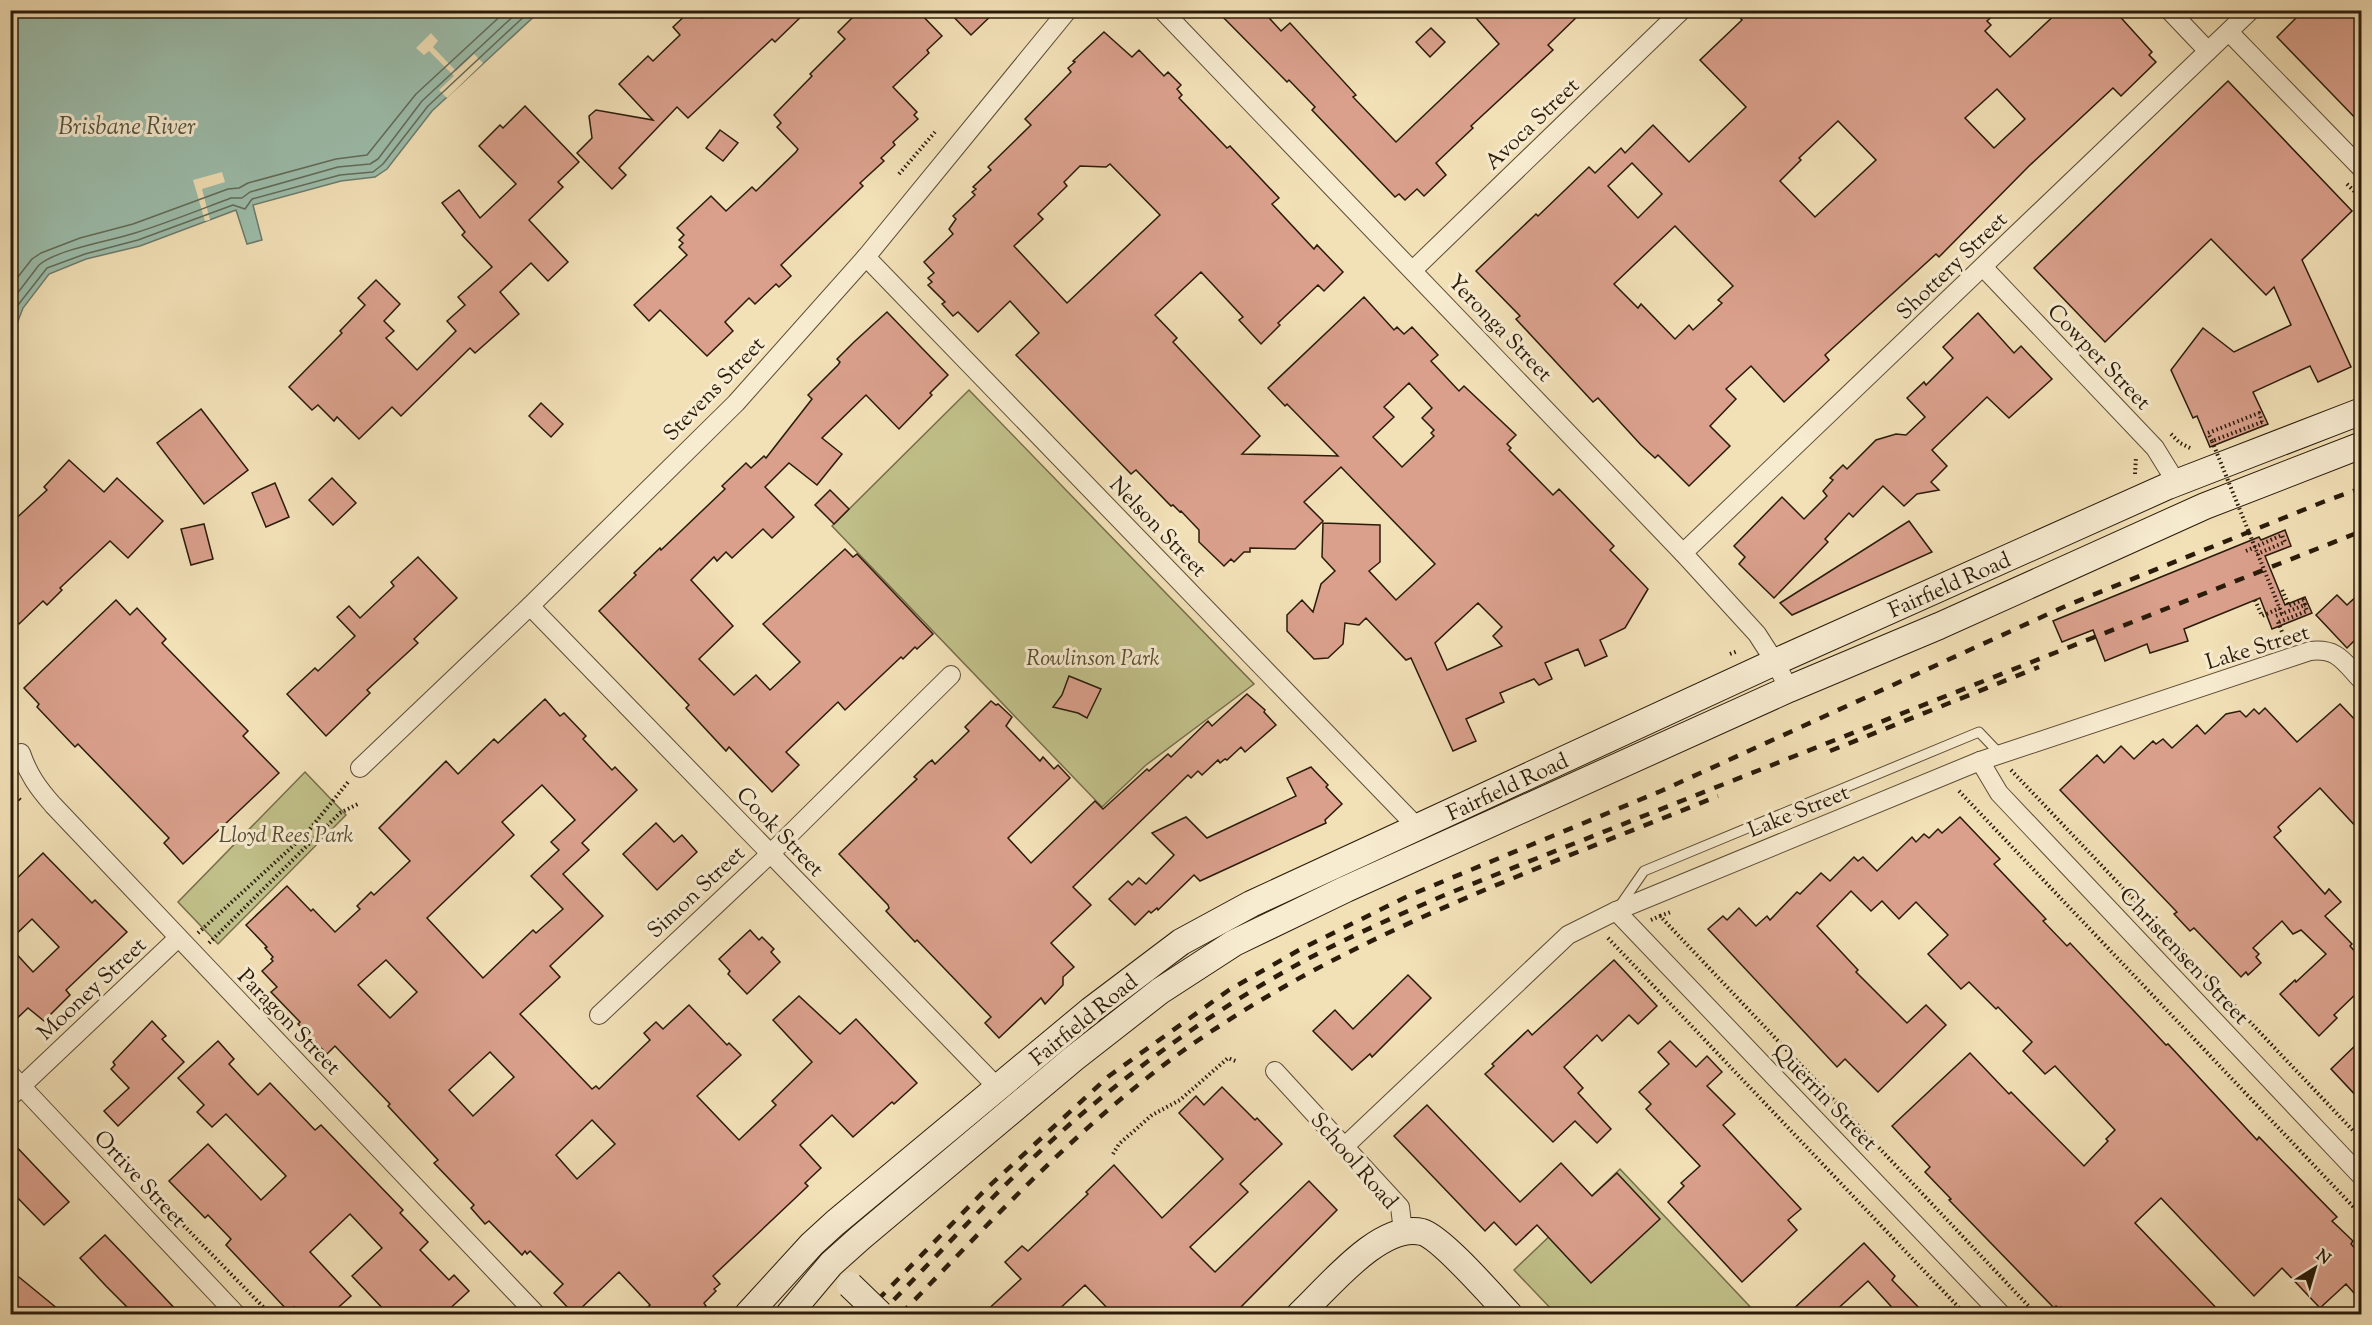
<svg xmlns="http://www.w3.org/2000/svg" width="2372" height="1325" viewBox="0 0 2372 1325" font-family="'Sorts Mill Goudy',serif">
<style>
.green{fill:#c1c08a;stroke:#766e4a;stroke-width:1.5}
.water{fill:#9cbdab;stroke:#6e7c6b;stroke-width:1.5}
.pier{fill:#f2e0b7}
.lines{fill:none;stroke-linecap:round;stroke-linejoin:round}
.shore{stroke:#636c5a;stroke-width:1.5}
.building{fill:#daa08c;stroke:#2a1b0a;stroke-width:1.5;fill-rule:evenodd}
.lane-casing{stroke:#5c4c35;stroke-width:11}
.street-casing{stroke:#5c4c35;stroke-width:20}
.secondary-casing{stroke:#2a1b0a;stroke-width:28}
.path{stroke:#2a1b0a;stroke-width:4;stroke-dasharray:1.5 3;stroke-linecap:butt}
.lane{stroke:#f7ebd0;stroke-width:9}
.street{stroke:#f7ebd0;stroke-width:18}
.secondary{stroke:#f7ebd0;stroke-width:26}
.rail{stroke:#2a1b0a;stroke-width:4.5;stroke-dasharray:10 10;stroke-linecap:butt}
.secondary-bridge-casing{stroke:#2a1b0a;stroke-width:28;stroke-linecap:butt}
.path-bridge{stroke:#2a1b0a;stroke-width:4;stroke-dasharray:1.5 3;stroke-linecap:butt}
.secondary-bridge{stroke:#f7ebd0;stroke-width:26}
.labels{text-anchor:middle;stroke-width:6;stroke-linejoin:round;paint-order:stroke}
.street-label{font-size:22px;fill:#2a1b0a;stroke:#f7ebd0}
.park-label{font-size:22px;font-style:italic;fill:#574d30;stroke:#f7ebd0}
.water-label{font-size:24px;font-style:italic;fill:#525442;stroke:#f7ebd0}
</style>
<rect width="100%" height="100%" fill="#f2e0b7"/>
<filter id="stains"><feTurbulence type="fractalNoise" baseFrequency=".00333" numOctaves="4"/><feColorMatrix values="0 0 0 0 .2 0 0 0 0 .09 0 0 0 0 .02 0 0 0 .5 -.17"/></filter>
<radialGradient id="worn" r=".72"><stop offset=".6" stop-color="#630" stop-opacity="0"/><stop offset="1" stop-color="#630" stop-opacity=".3"/></radialGradient>
<g class="green">
<path d="M969,390L1254,684L1146,765L1102,807L832,526Z"/>
<path d="M305,772L346,815L218,944L178,902Z"/>
<path d="M1620,1169L1757,1314H1556L1514,1270Z"/>
</g>
<path class="water" d="M11,11H540L432,111L387,169L375,177L341,181L253,205L262,240L247,244L236,210L140,246L86,259L49,274L23,308L11,339Z"/>
<g class="pier">
<path d="M431,33L438,41L433,47L456,71L474,54L483,63L447,98L439,90L454,76L429,51L424,55L416,48Z"/>
<path d="M222,172L225,182L202,189L210,220L205,221L193,180Z"/>
</g>
<g class="lines">
<g class="shore">
<path d="M10,287L32,259L41,253L80,238L133,224L228,189L239,188L248,183L336,159L367,155L416,94L507,10"/>
<path d="M10,303L39,265C58,249 110,241 135,233C167,223 199,210 231,198H242L250,192L338,167L370,164L378,159L422,101L520,10"/>
<path d="M10,323L18,305L47,268L85,254L138,240L233,205L245,209L252,199L340,175L373,172L383,164L428,106L531,10"/>
</g>
</g>
<g class="building">
<path d="M691,10H695L702,18L710,10H808L775,42L772,39L688,118L677,107L619,168L626,175L612,189L577,153L592,138L589,116L596,110L653,120L619,84L648,56L653,61L680,35L673,27Z"/>
<path d="M860,10H917L942,36L927,50L929,53L893,87L917,112L914,115L918,119L893,142L895,145L881,158L884,161L860,183L863,186L781,265L791,276L779,287L776,284L755,304L749,298L725,322L733,331L707,356L660,310L649,321L634,305L687,255L679,247L683,243L679,240L684,235L677,228L711,196L726,211L752,187L756,191L796,152L798,149L777,127L781,123L774,115L812,76L810,74L845,39L838,32Z"/>
<path d="M947,10H997L971,35Z"/>
<path d="M1216,10H1262L1281,31L1290,23L1356,95L1353,97L1396,142L1499,44L1469,10H1584L1548,45L1553,50L1471,126L1473,128L1436,163L1446,175L1424,196L1417,189L1405,200L1399,194L1395,197L1312,110L1315,107L1289,80L1287,82Z"/>
<path d="M1733,10H1999L1987,21L1991,25L1985,31L2010,57L2060,10H2114L2152,52L2149,55L2156,62L2121,96L2113,88L2029,166L1939,257L1936,254L1825,355L1829,360L1784,402L1751,366L1726,389L1736,399L1710,426L1730,446L1689,486L1658,455L1655,458L1641,445L1598,398L1593,402L1516,319L1520,316L1476,271L1536,214L1538,216L1589,167L1595,173L1621,148L1625,153L1653,125L1689,162L1746,107L1700,60L1742,20ZM1997,89L2025,119L1994,148L1965,118ZM1838,121L1876,160L1815,217L1780,181L1801,160L1799,158ZM1632,163L1662,194L1638,218L1608,186ZM1675,226L1733,286L1718,300L1722,303L1693,330L1689,325L1675,339L1641,304L1638,308L1614,284Z"/>
<path d="M2304,10H2361V124L2277,37Z"/>
<path d="M1431,28L1445,42L1430,57L1416,42Z"/>
<path d="M1104,32L1132,57L1139,50L1164,76L1168,72L1181,85L1177,89L1182,95L1179,98L1227,148L1230,146L1279,198L1272,204L1314,249L1317,245L1343,272L1324,291L1318,285L1278,323L1280,325L1261,344L1239,320L1243,317L1201,272L1155,315L1177,338L1173,342L1260,436L1242,454L1338,456L1287,404L1285,406L1268,388L1364,297L1394,330L1397,327L1404,334L1412,327L1438,355L1431,361L1459,391L1464,386L1516,435L1507,444L1511,448L1509,450L1553,495L1559,489L1614,546L1610,550L1648,589L1625,628L1600,640L1607,656L1585,666L1578,649L1545,663L1552,679L1539,685L1534,679L1500,693L1504,702L1466,719L1476,741L1453,751L1411,658L1406,660L1366,618L1359,625L1345,623L1343,644L1328,658L1314,659L1287,631V615L1302,600L1313,612L1321,584L1335,571L1322,557L1323,523L1380,525V562L1369,571L1396,600L1435,564L1341,467L1304,502L1323,521L1295,549L1250,548V552H1244L1234,562L1231,559L1224,566L1199,542V530L1181,511L1180,512L1173,505L1171,506L1136,470L1131,474L1016,355L1039,333L1010,301L978,332L958,312L953,316L942,304L945,302L928,285L932,282L928,278L934,273L924,262L953,234L949,229L956,219L953,216L975,195L972,192L976,189L973,187L991,170L988,167L1031,125L1025,119L1071,72L1068,68L1075,62L1073,61ZM1110,164L1160,215L1067,303L1014,246L1043,219L1038,214L1067,186L1064,182L1080,166L1106,167ZM1409,383L1432,408L1422,418L1434,430L1431,433L1434,436L1402,467L1373,437L1394,417L1384,407ZM1478,603L1502,627L1493,636L1502,646L1447,670L1435,643Z"/>
<path d="M2228,81L2352,211L2302,260L2351,367L2318,382L2310,366L2253,392L2268,424L2210,447L2197,416L2193,418L2171,370L2203,328L2234,352L2291,325L2274,287L2266,295L2211,239L2105,342L2034,268Z"/>
<path d="M525,106L579,162L558,182L563,187L529,220L568,262L548,281L531,263L500,292L519,314L475,353L470,348L401,416L392,407L359,439L337,417L334,421L318,405L312,410L289,387L342,333L340,331L365,305L358,298L376,280L400,304L384,321L394,331L386,338L417,370L456,331L447,321L465,305L458,297L492,267L462,235L465,232L442,203L459,190L480,218L516,184L479,146L500,125L503,128Z"/>
<path d="M720,130L738,143L723,161L706,148Z"/>
<path d="M887,312L948,375L930,393L932,395L899,429L866,395L822,438L842,454L817,485L789,463L765,487L794,517L772,538L763,529L732,558L726,552L717,561L714,557L691,580L733,626L699,659L734,695L756,675L770,690L800,662L763,624L845,549L853,557L857,554L933,634L917,649L915,647L903,659L901,657L845,710L838,702L786,752L799,765L772,792L729,747L726,751L686,708L689,705L599,611L636,575L634,573L660,548L661,550L725,489L722,486L746,463L751,468L764,456L766,458L812,399L808,395L838,365L840,362L837,359L854,342Z"/>
<path d="M1978,313L2014,353L2021,346L2052,379L2009,418L1987,397L1932,450L1947,466L1931,482L1939,490L1917,494L1904,506L1883,486L1853,517L1849,513L1825,539L1828,542L1774,598L1739,564L1745,557L1734,546L1782,497L1804,519L1827,496L1823,491L1833,480L1830,478L1843,465L1847,469L1876,440L1896,434L1906,435L1925,417L1907,398L1924,382L1926,385L1953,358L1943,347Z"/>
<path d="M541,403L563,424L551,437L529,416Z"/>
<path d="M201,409L248,470L204,504L157,443Z"/>
<path d="M69,460L104,492L117,478L163,521L128,558L110,541L60,588L62,590L47,605L43,601L19,624L10,615V524L47,490L44,487Z"/>
<path d="M332,478L356,503L333,525L309,500Z"/>
<path d="M275,483L289,517L266,527L252,493Z"/>
<path d="M830,490L849,509L834,524L815,505Z"/>
<path d="M1909,521L1932,552L1792,615L1780,603Z"/>
<path d="M204,524L213,559L191,565L181,529Z"/>
<path d="M2285,530L2291,546L2265,556L2285,605L2305,597L2312,613L2272,629L2260,598L2184,629L2188,641L2150,653L2147,644L2105,661L2093,630L2062,642L2053,621L2259,537L2261,540Z"/>
<path d="M418,557L457,598L414,639L418,643L367,690L370,693L326,736L287,694L315,668L318,671L355,636L337,617L349,606L360,618L394,586L391,582Z"/>
<path d="M2361,592V634L2347,648L2316,615L2337,595L2347,605Z"/>
<path d="M116,600L130,615L137,608L166,639L162,643L248,731L243,736L279,773L183,864L164,843L169,838L78,744L75,747L37,707L39,704L24,688Z"/>
<path d="M1069,676L1101,689L1087,718L1078,713L1053,707L1062,695Z"/>
<path d="M1247,694L1265,710L1264,712L1276,725L1245,752L1241,747L1227,760L1225,759L1220,763L1218,760L1202,775L1198,771L1191,778L1188,775L1073,887L1091,905L1051,943L1074,967L1063,977V985L1045,1004L1041,998L999,1038L985,1023L991,1017L917,940L915,942L886,911L889,908L888,905L839,854L917,779L914,777L928,763L932,760L935,764L969,731L965,727L991,701L996,705L998,704L1012,717L1006,726L1040,761L1043,757L1054,769L1058,765L1070,778L1008,838L1031,863L1095,801L1103,809L1147,769L1149,771L1168,754L1171,757L1208,721L1212,726Z"/>
<path d="M545,699L560,716L564,713L586,736L583,739L612,770L615,767L637,790L582,843L589,850L563,874L603,916L550,966L560,977L520,1014L547,1042L592,1089L596,1086L599,1089L650,1040L644,1033L656,1022L663,1029L689,1005L727,1045L729,1043L741,1055L697,1096L739,1140L776,1105L772,1101L812,1062L773,1020L799,996L840,1034L856,1019L917,1083L894,1104L892,1102L853,1137L832,1115L800,1145L821,1168L805,1183L808,1186L713,1276L720,1284L714,1289L716,1291L704,1303L706,1306L697,1314H640L650,1305L619,1272L576,1313L571,1309L570,1310L554,1293L563,1284L530,1251L527,1254L525,1251L522,1255L489,1221L485,1224L471,1208L474,1205L434,1163L438,1160L388,1106L390,1104L335,1046L327,1054L298,1024L300,1022L271,992L277,987L262,971L273,961L271,959L273,957L265,948L267,947L246,925L287,886L311,911L313,909L335,932L360,909L357,906L371,892L374,895L410,861L379,828L446,761L458,774L494,739L498,743ZM542,785L575,820L551,842L559,850L531,876L563,909L536,933L533,930L483,978L427,918L514,835L502,822ZM386,960L417,992L390,1018L358,985ZM490,1052L514,1077L473,1116L449,1090ZM592,1120L615,1144L577,1179L556,1155Z"/>
<path d="M2340,704L2361,726V832L2320,788L2278,827L2281,831L2274,837L2325,894L2329,889L2341,902L2325,916L2352,944L2350,946L2361,958V989L2334,1015L2337,1018L2319,1036L2280,994L2295,980L2296,982L2326,954L2301,930L2293,934L2282,921L2253,948L2259,954L2256,957L2261,963L2248,975L2246,972L2241,977L2194,928L2190,931L2174,914L2177,912L2060,790L2097,755L2104,763L2121,746L2134,759L2153,741L2156,744L2163,739L2172,748L2197,725L2205,734L2226,714L2240,711L2246,717L2254,709L2259,714L2265,708L2297,742Z"/>
<path d="M1311,767L1328,785L1326,787L1342,804L1325,820L1326,823L1200,881L1194,875L1158,910L1157,908L1151,913L1149,911L1135,925L1109,899L1128,881L1132,885L1139,878L1146,884L1174,855L1152,833L1186,817L1207,838L1296,796L1287,778Z"/>
<path d="M1960,817L2000,859L1994,864L2046,919L2043,921L2067,946L2070,943L2166,1045L2168,1044L2257,1140L2259,1137L2337,1217L2332,1221L2353,1241L2351,1244L2361,1255V1301L2346,1284L2320,1308L2282,1268L2254,1296L2161,1198L2135,1223L2222,1314H2068L2061,1307L2060,1309L2056,1306L2054,1308L1949,1200L1951,1199L1925,1172L1930,1167L1892,1126L1970,1053L2009,1094L2011,1092L2084,1166L2108,1141L2106,1139L2115,1130L2055,1066L2045,1074L2023,1051L2032,1042L1998,1007L1996,1009L1969,982L1961,989L1928,954L1948,935L1916,902L1899,919L1882,901L1871,911L1851,891L1817,926L1858,970L1856,972L1907,1023L1926,1005L1946,1025L1878,1092L1845,1059L1837,1067L1708,929L1723,916L1727,920L1739,908L1756,926L1767,916L1770,920L1797,892L1800,894L1821,873L1830,881L1854,857L1858,861L1863,857L1877,871L1912,837L1916,842L1924,834L1929,838L1938,829L1942,833Z"/>
<path d="M656,823L674,842L682,835L697,852L657,890L623,854Z"/>
<path d="M43,853L92,903L95,900L127,932L66,990L70,995L44,1021L28,1008L10,1025V947L33,972L59,947L32,919L10,940V885Z"/>
<path d="M750,930L759,940L762,937L774,949L771,952L780,962L747,994L728,974L730,971L719,959Z"/>
<path d="M1614,960L1657,1006L1638,1024L1629,1015L1602,1041L1597,1035L1564,1067L1583,1088L1578,1093L1611,1129L1597,1143L1575,1121L1553,1142L1485,1074L1494,1066L1492,1064L1528,1030L1532,1035Z"/>
<path d="M1408,975L1431,998L1372,1057L1370,1054L1352,1070L1313,1031L1335,1010L1353,1029Z"/>
<path d="M152,1021L166,1036L162,1039L184,1062L118,1126L104,1111L129,1088L111,1069L115,1065L113,1062Z"/>
<path d="M2361,1040V1101L2331,1069Z"/>
<path d="M218,1041L234,1059L229,1064L258,1095L270,1083L315,1130L321,1125L403,1210L400,1213L428,1242L420,1250L449,1280L454,1275L469,1291L444,1314H388L352,1276L382,1248L350,1214L310,1252L351,1296L331,1314H302L294,1307L289,1312L226,1245L231,1239L208,1215L205,1218L169,1181L208,1144L261,1200L286,1176L226,1114L212,1127L197,1112L204,1105L178,1078Z"/>
<path d="M1670,1041L1696,1067L1707,1056L1722,1072L1707,1086L1735,1114L1723,1125L1801,1209L1788,1220L1797,1230L1742,1282L1668,1202L1684,1186L1681,1183L1700,1166L1646,1109L1651,1104L1639,1092L1669,1064L1658,1052Z"/>
<path d="M1222,1087L1255,1120L1257,1118L1282,1144L1240,1184L1248,1192L1190,1247L1215,1272L1309,1181L1337,1210L1234,1314H1113L1085,1285L1054,1314H983L1021,1279L1005,1262L1022,1246L1028,1251L1088,1194L1086,1192L1114,1165L1162,1218L1223,1159L1179,1113L1196,1096L1204,1105Z"/>
<path d="M1427,1105L1520,1202L1561,1163L1592,1196L1617,1173L1660,1219L1591,1283L1537,1225L1516,1245L1494,1222L1485,1231L1394,1136Z"/>
<path d="M10,1140L69,1202L44,1225L10,1190Z"/>
<path d="M105,1235L131,1262L180,1314H134L106,1286L80,1258Z"/>
<path d="M1864,1243L1895,1276L1892,1280L1925,1314H1898L1868,1281L1832,1314H1788Z"/>
<path d="M10,1270L25,1282L64,1314H10Z"/>
</g>
<g class="lines">
<defs>
<path id="lane" d="M1619,907L1644,871L1979,732L2000,754"/>
<g id="street">
<path d="M1162,10L1683,553L1757,634L1775,662L1789,689"/>
<path d="M2169,10L2208,51"/>
<path d="M2229,32L2362,169"/>
<path d="M866,257L1418,828"/>
<path d="M1983,267L2155,448L2176,482"/>
<path d="M1413,270L1682,10"/>
<path d="M1683,553L2251,10"/>
<path d="M530,606L998,1088"/>
<path d="M21,753C28,774 38,788 53,805L536,1314"/>
<path d="M1980,761L1999,793L2362,1177"/>
<path d="M360,768L530,606L736,403L866,257L1068,10"/>
<path d="M1616,911L2001,1314"/>
<path d="M599,1015L770,854L951,675"/>
<path d="M1275,1071L1400,1207L1403,1231"/>
<path d="M10,1074L236,1314"/>
<path d="M10,1097L178,938"/>
<path d="M1344,1147L1568,935L1616,911L1980,761L2310,651C2338,648 2343,661 2362,681"/>
</g>
<g id="secondary">
<path d="M748,1314L812,1244L835,1223L1091,1010L1181,942L1251,904L1775,662L2168,486L2362,411"/>
<path d="M789,1314L831,1264L860,1238L1073,1059L1160,991L1234,943L1346,889L1789,689L1939,626L2205,506L2362,445"/>
<path d="M1300,1314C1328,1288 1380,1222 1422,1232C1441,1237 1493,1297 1509,1314"/>
</g>
</defs>
<use href="#lane" class="lane-casing"/>
<use href="#street" class="street-casing"/>
<use href="#secondary" class="secondary-casing"/>
<g class="path">
<path d="M899,174L935,132"/>
<path d="M2347,184L2362,199"/>
<path d="M2171,434L2180,443L2190,448"/>
<path d="M2212,441L2208,433L2259,413L2262,422"/>
<path d="M2135,474L2136,457"/>
<path d="M2246,551L2282,535L2285,542L2257,554"/>
<path d="M2255,600L2262,616L2280,608"/>
<path d="M2276,616L2305,605L2303,600L2289,606L2282,590"/>
<path d="M2278,622L2282,632"/>
<path d="M2279,622L2307,611L2305,605L2302,606"/>
<path d="M1730,654L1738,651"/>
<path d="M2011,770L2362,1140"/>
<path d="M10,789L22,802"/>
<path d="M1959,791L2362,1216"/>
<path d="M1660,916L1671,912"/>
<path d="M1651,920L1660,916L2036,1314"/>
<path d="M198,933L305,835L349,781"/>
<path d="M1608,938L1965,1314"/>
<path d="M209,943L340,813L358,804"/>
<path d="M10,1124L17,1131"/>
<path d="M1113,1154L1119,1144L1152,1115L1180,1100L1228,1058L1238,1062"/>
<path d="M149,1190L270,1314"/>
</g>
<use href="#lane" class="lane"/>
<use href="#street" class="street"/>
<use href="#secondary" class="secondary"/>
<g class="rail">
<path d="M1830,751L2039,667"/>
<path d="M864,1314L987,1188L1109,1076L1229,990L1299,950L1408,896L1661,791L2068,605L2328,500L2362,488"/>
<path d="M880,1314C942,1251 1002,1184 1069,1125C1137,1066 1212,1012 1291,968C1341,940 1394,917 1447,894L2362,531"/>
<path d="M901,1314C1000,1212 1097,1105 1218,1027C1372,926 1549,865 1718,796"/>
</g>
<defs>
<path id="secondary-bridge" d="M850,1285L880,1314"/>
</defs>
<use href="#secondary-bridge" class="secondary-bridge-casing"/>
<path class="path-bridge" d="M2262,422L2212,441L2282,614"/>
<use href="#secondary-bridge" class="secondary-bridge"/>
</g>
<g class="labels">
<g class="street-label">
<text transform="translate(1531 123) rotate(-44)" y="8">Avoca Street</text>
<text transform="translate(1951 265) rotate(-44)" y="8">Shottery Street</text>
<text transform="translate(1501 327) rotate(46)" y="8">Yeronga Street</text>
<text transform="translate(2100 356) rotate(46)" y="8">Cowper Street</text>
<text transform="translate(713 388) rotate(-46)" y="8">Stevens Street</text>
<text transform="translate(1159 526) rotate(46)" y="8">Nelson Street</text>
<text transform="translate(1949 584) rotate(-24)" y="8">Fairfield Road</text>
<text transform="translate(2257 646) rotate(-17)" y="8">Lake Street</text>
<text transform="translate(1507 786) rotate(-25)" y="8">Fairfield Road</text>
<text transform="translate(1798 810) rotate(-22)" y="8">Lake Street</text>
<text transform="translate(781 831) rotate(46)" y="8">Cook Street</text>
<text transform="translate(695 891) rotate(-43)" y="8">Simon Street</text>
<text transform="translate(2185 955) rotate(47)" y="8">Christensen Street</text>
<text transform="translate(91 988) rotate(-43)" y="8">Mooney Street</text>
<text transform="translate(1083 1019) rotate(-39)" y="8">Fairfield Road</text>
<text transform="translate(290 1021) rotate(46)" y="8">Paragon Street</text>
<text transform="translate(1826 1096) rotate(46)" y="8">Querrin Street</text>
<text transform="translate(1355 1160) rotate(49)" y="8">School Road</text>
<text transform="translate(141 1178) rotate(47)" y="8">Ortive Street</text>
</g>
<g class="park-label">
<text x="1093" y="665">Rowlinson Park</text>
<text x="286" y="842">Lloyd Rees Park</text>
</g>
<g class="water-label">
<text x="127" y="134">Brisbane River</text>
</g>
</g>
<rect width="2372" height="1325" fill="none" stroke="#f2e0b7" stroke-width="36"/>
<rect x="12" y="12" width="2348" height="1301" fill="none" stroke="#2a1b0a" stroke-width="3"/>
<rect x="18" y="18" width="2336" height="1289" fill="none" stroke="#2a1b0a" stroke-width="1.5"/>
<g transform="translate(2315 1268) rotate(37)" stroke="#f7ebd0" stroke-width="4.5" paint-order="stroke">
<path d="M0-4.5L10 22L0 15L-10 22Z" fill="#2a1b0a"/>
<text y="-9" font-size="16" font-weight="bold" text-anchor="middle" fill="#2a1b0a">N</text>
</g>
<rect width="100%" height="100%" filter="url(#stains)"/>
<rect width="100%" height="100%" fill="url(#worn)"/>
</svg>
